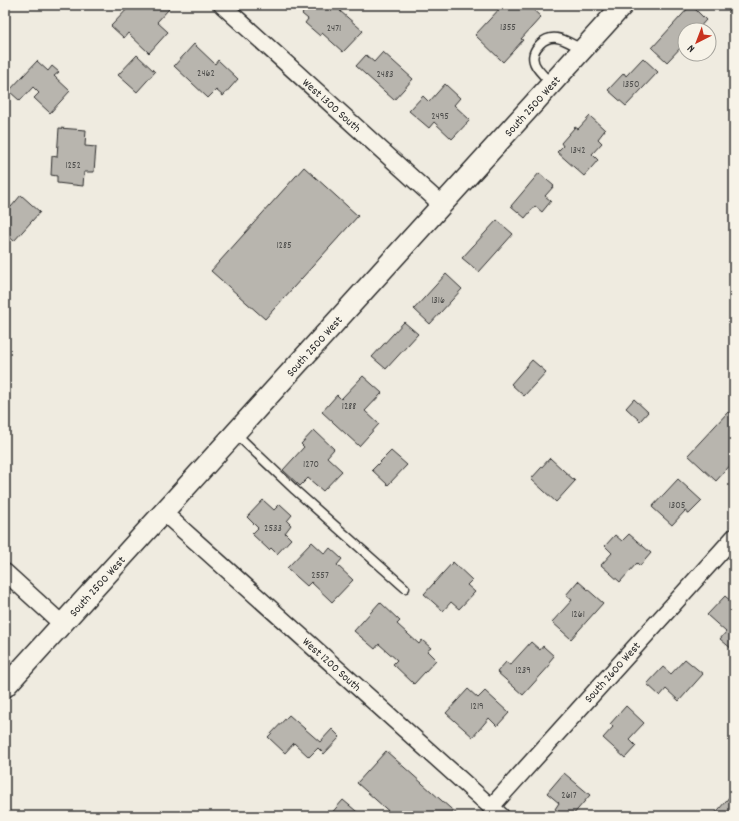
<svg xmlns="http://www.w3.org/2000/svg" width="739" height="821" viewBox="0 0 739 821" font-family="Dekko,sans-serif">
<style>
.building{fill:#b8b5ae;stroke:#2b2b2b}
.lines{fill:none;stroke-linecap:round;stroke-linejoin:round}
.service-casing{stroke:#2b2b2b;stroke-width:11}
.minor-casing{stroke:#2b2b2b;stroke-width:19}
.tertiary-casing{stroke:#2b2b2b;stroke-width:23}
.service{stroke:#f7f3e8;stroke-width:8}
.minor{stroke:#f7f3e8;stroke-width:16}
.tertiary{stroke:#f7f3e8;stroke-width:20}
.labels{text-anchor:middle;stroke-width:3.5;stroke-linejoin:round;paint-order:stroke}
.number-label{font-size:10px;fill:#4e4e4c}
.street-label{font-size:12px;fill:#2b2b2b;stroke:#f7f3e8}
</style>
<rect width="100%" height="100%" fill="#efebe0"/>
<filter id="ink" filterUnits="userSpaceOnUse"><feTurbulence type="fractalNoise" baseFrequency=".025" numOctaves="2"/><feDisplacementMap in="SourceGraphic" scale="8" xChannelSelector="R" yChannelSelector="G"/><feConvolveMatrix kernelMatrix="1 2 1 2 8 2 1 2 1" color-interpolation-filters="sRGB"/></filter>
<g filter="url(#ink)">
<g class="building">
<path d="M131,5H144L146,7L148,5H165L169,9L157,22L168,32L149,53L128,33L124,38L111,26Z"/>
<path d="M310,5H345L340,11L363,31L343,52L322,33L320,36L305,23L308,19L302,14Z"/>
<path d="M503,5H528L541,17L521,39L523,40L503,62L475,35Z"/>
<path d="M691,5L706,20L697,30H685V43L667,62L652,48Z"/>
<path d="M194,44L215,64L218,60L238,79L223,96L216,90L208,98L174,66Z"/>
<path d="M383,52L413,79L394,100L356,66L366,55L374,62Z"/>
<path d="M137,55L155,72L137,92L118,75Z"/>
<path d="M643,58L658,72L626,106L608,90L624,73L626,76Z"/>
<path d="M37,61L48,71L52,66L59,72L54,76L70,91L50,113L34,98L39,93L33,87L20,101L9,91Z"/>
<path d="M445,84L460,98L454,105L470,120L452,139L434,122L429,128L409,111L423,96L429,102Z"/>
<path d="M590,116L605,130L598,139L602,143L592,154L598,160L584,176L557,152L563,146L561,143L575,127L578,129Z"/>
<path d="M59,128L86,130L85,146L96,147L94,172H84L83,186L57,183V176L51,175L52,156L57,157Z"/>
<path d="M304,167L358,216L265,319L211,271Z"/>
<path d="M539,173L554,186L545,196L551,201L542,212L535,206L525,218L511,206Z"/>
<path d="M21,195L40,212L14,241L8,236L5,240V204L6,203L11,207Z"/>
<path d="M497,220L513,234L479,272L462,258Z"/>
<path d="M446,274L462,289L430,324L414,309Z"/>
<path d="M404,322L418,334L386,369L372,357Z"/>
<path d="M532,360L546,372L524,396L511,384Z"/>
<path d="M363,376L382,393L365,411L379,424L359,446L322,412L337,395L341,399Z"/>
<path d="M634,399L648,412L640,421L626,408Z"/>
<path d="M728,412L734,417V461L716,481L688,455Z"/>
<path d="M314,430L334,449L327,457L342,471L323,491L308,478L300,486L283,470L304,447L301,444Z"/>
<path d="M391,451L407,465L388,485L372,470Z"/>
<path d="M550,458L575,481L556,502L531,479Z"/>
<path d="M678,479L702,501L689,514L685,511L672,525L652,507Z"/>
<path d="M263,500L274,510L280,504L292,515L287,521L291,525L285,533L291,539L277,554L271,548L269,550L252,534L258,528L247,517Z"/>
<path d="M629,534L651,553L640,566L637,563L620,582L601,565L612,553L605,546L615,535L622,541Z"/>
<path d="M312,542L325,554L330,548L342,559L337,565L353,580L332,602L311,582L307,586L287,568Z"/>
<path d="M453,562L472,580L467,585L475,592L459,609L451,602L443,611L424,594Z"/>
<path d="M578,581L603,603L571,639L552,622L572,600L566,595Z"/>
<path d="M725,596L734,604V649L733,650L720,639L726,632L707,615Z"/>
<path d="M380,602L400,621L397,624L419,644L422,640L431,648L427,651L436,660L414,684L393,664L397,660L379,644L375,649L354,631Z"/>
<path d="M531,642L540,650L543,646L554,656L549,662L551,664L523,695L497,672L506,662L510,665Z"/>
<path d="M685,659L703,674L679,701L666,689L660,696L647,684L663,667L671,674Z"/>
<path d="M468,689L478,698L485,691L509,713L497,726L489,718L473,737L446,713Z"/>
<path d="M626,706L644,723L629,739L636,746L625,758L603,738L613,727L610,724Z"/>
<path d="M289,715L320,742L332,729L340,737L324,754L318,748L309,757L294,743L285,753L268,737Z"/>
<path d="M386,751L459,816H394L357,783Z"/>
<path d="M564,773L590,795L572,816H564L555,809L559,803L547,793Z"/>
<path d="M731,795L734,797V816H713Z"/>
<path d="M343,800L362,816H329Z"/>
</g>
<g class="lines">
<defs>
<g id="service">
<path d="M552,84C540,72 524,60 540,44C545,39 550,37 557,38C565,39 575,46 582,49"/>
<path d="M235,433L295,490L405,588"/>
</g>
<g id="minor">
<path d="M222,5L442,205"/>
<path d="M163,512L501,816"/>
<path d="M5,572L62,624"/>
<path d="M491,807L734,537"/>
</g>
<path id="tertiary" d="M5,687L623,5"/>
</defs>
<use href="#service" class="service-casing"/>
<use href="#minor" class="minor-casing"/>
<use href="#tertiary" class="tertiary-casing"/>
<use href="#service" class="service"/>
<use href="#minor" class="minor"/>
<use href="#tertiary" class="tertiary"/>
</g>
</g>
<g class="labels">
<g class="number-label">
<text x="508" y="30">1355</text>
<text x="334" y="31">2471</text>
<text x="206" y="76">2462</text>
<text x="385" y="77">2483</text>
<text x="631" y="87">1350</text>
<text x="440" y="119">2495</text>
<text x="578" y="153">1342</text>
<text x="73" y="168">1252</text>
<text x="284" y="248">1285</text>
<text x="438" y="303">1316</text>
<text x="349" y="409">1288</text>
<text x="311" y="467">1270</text>
<text x="677" y="508">1305</text>
<text x="273" y="531">2533</text>
<text x="320" y="578">2557</text>
<text x="578" y="617">1261</text>
<text x="523" y="673">1239</text>
<text x="477" y="709">1219</text>
<text x="569" y="798">2617</text>
</g>
<g class="street-label">
<text transform="translate(332 105) rotate(42)" y="4">West 1300 South</text>
<text transform="translate(532 106) rotate(-48)" y="4">South 2500 West</text>
<text transform="translate(314 346) rotate(-48)" y="4">South 2500 West</text>
<text transform="translate(97 586) rotate(-48)" y="4">South 2500 West</text>
<text transform="translate(332 664) rotate(42)" y="4">West 1200 South</text>
<text transform="translate(612 672) rotate(-48)" y="4">South 2600 West</text>
</g>
</g>
<rect width="739" height="821" fill="none" stroke="#f7f3e8" stroke-width="20"/>
<rect x="10" y="10" width="719" height="801" fill="none" stroke="#2b2b2b" stroke-width="1.5" filter="url(#ink)"/>
<g transform="translate(697 42) rotate(222)"><circle r="19" fill="#f7f3e8" stroke="#a5a39c"/>
<path d="M0-3L7 15L0 10L-7 15Z" fill="#c8321e"/>
<text y="-6" font-size="11" font-weight="bold" text-anchor="middle" fill="#2b2b2b">N</text>
</g>
</svg>
